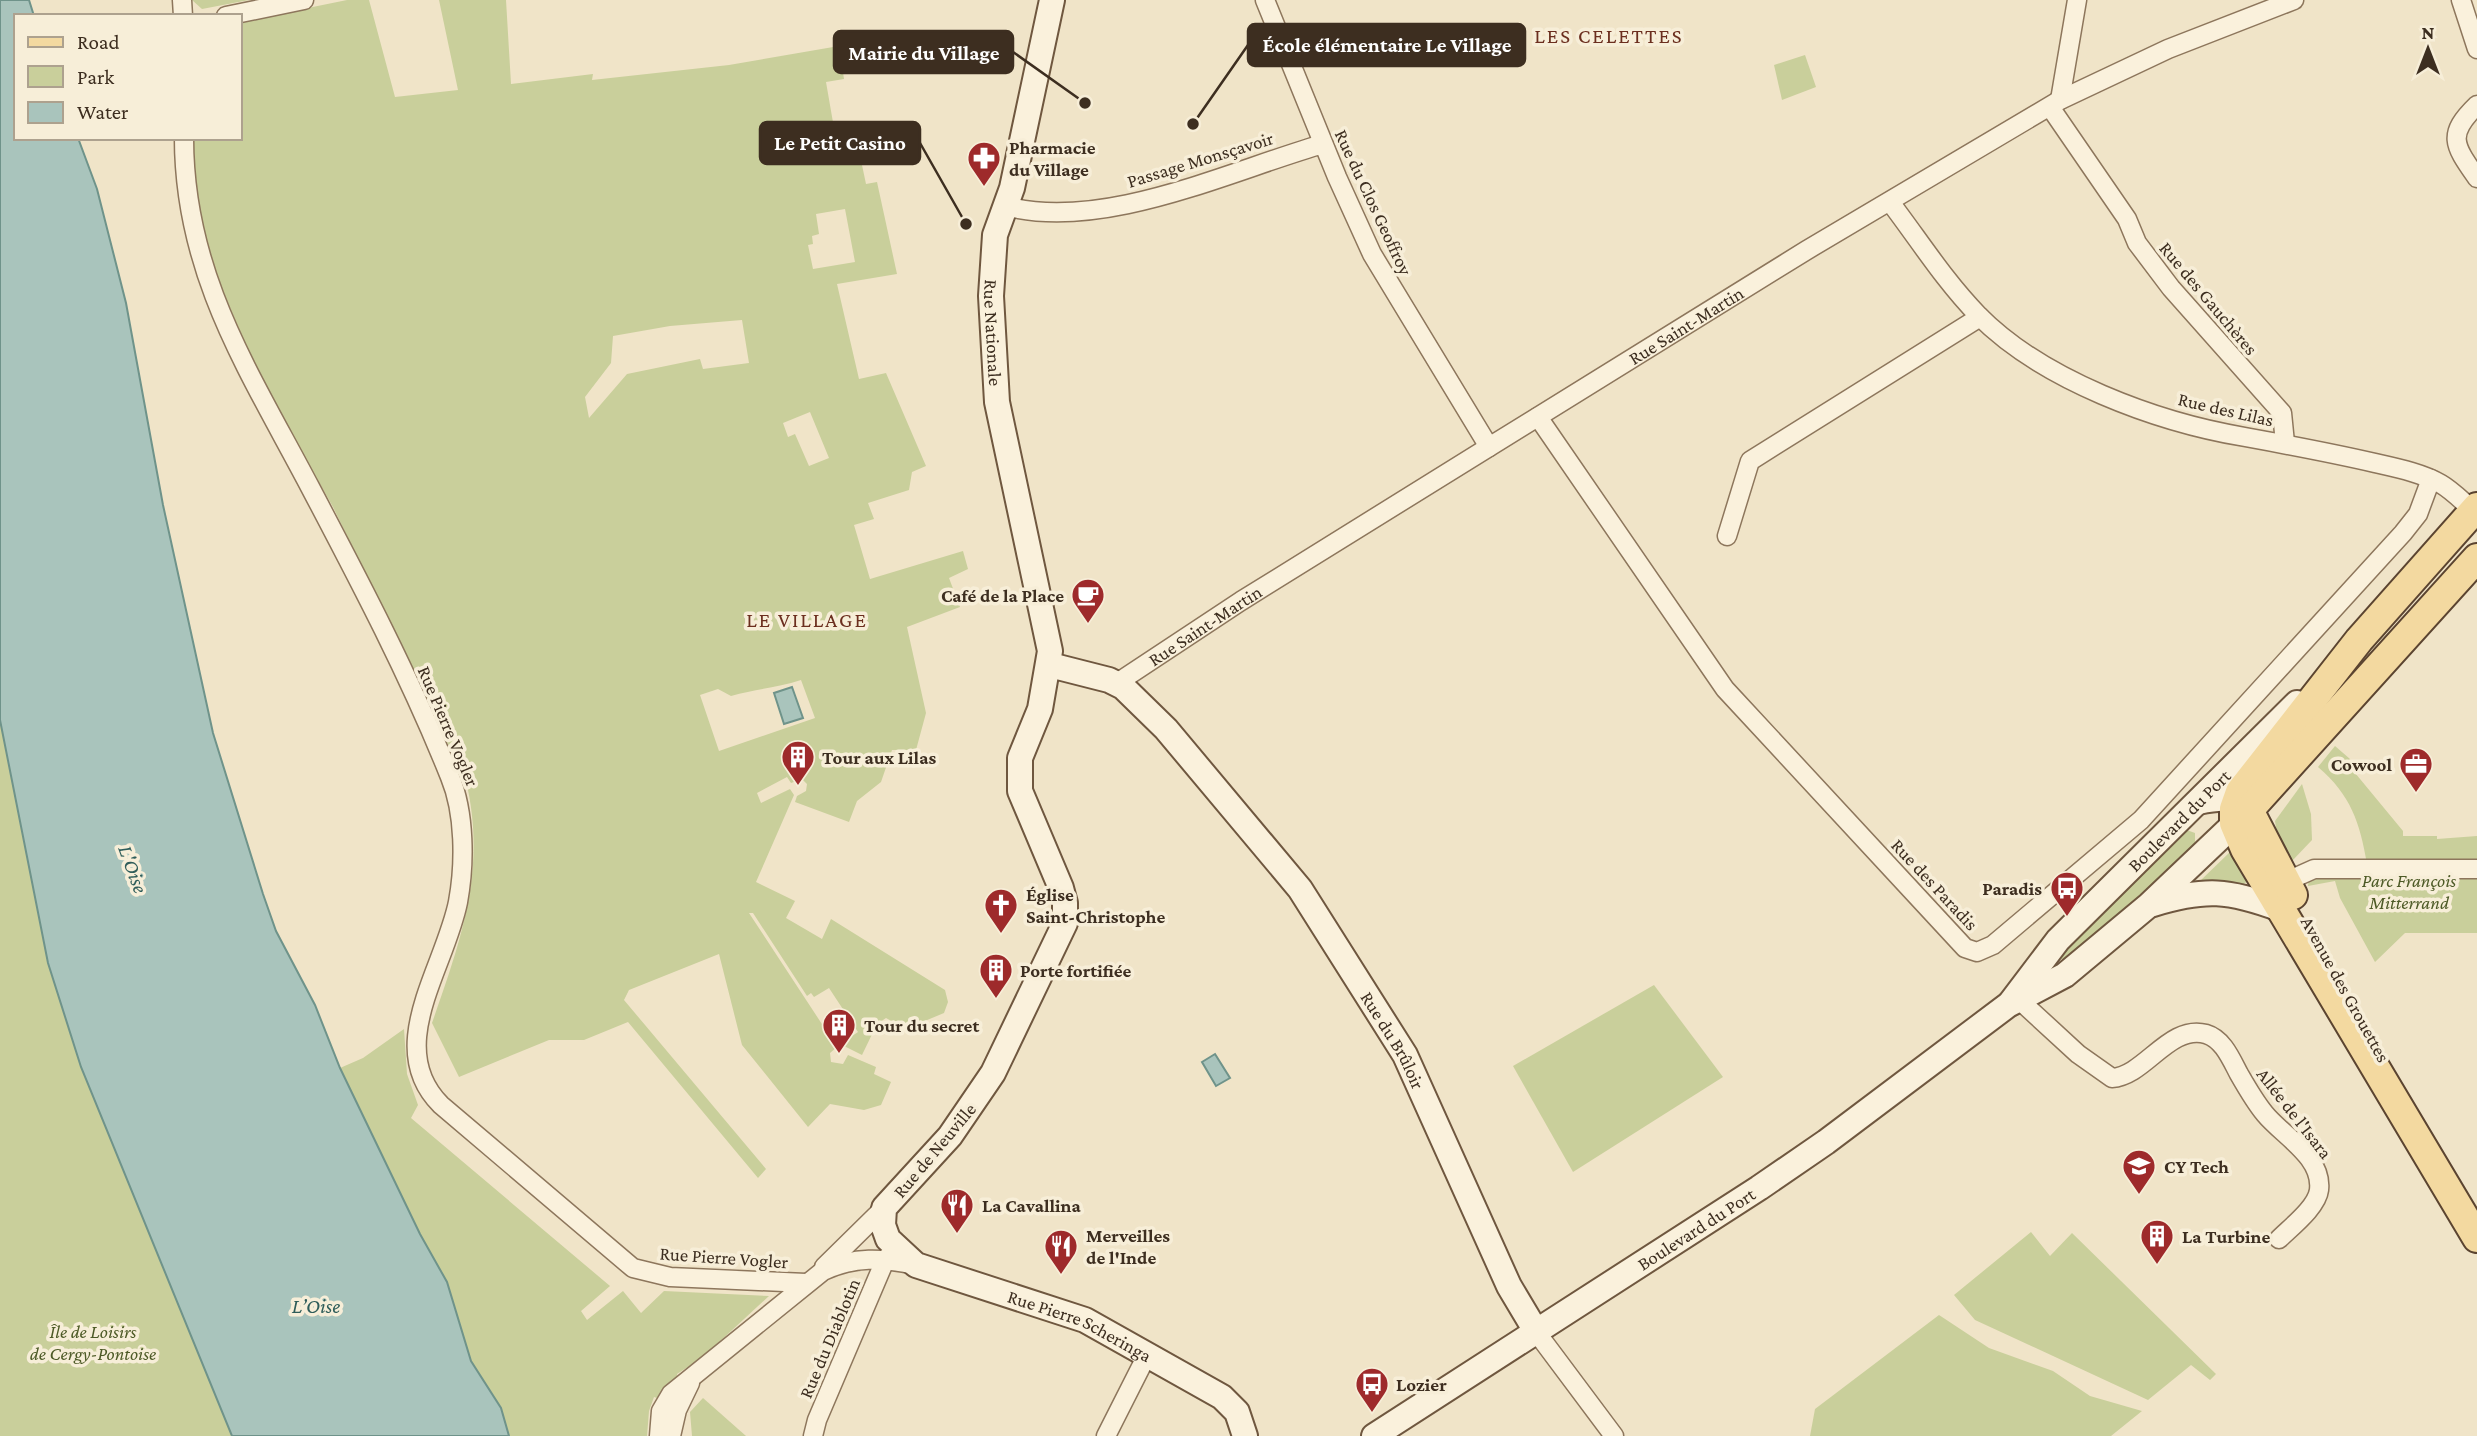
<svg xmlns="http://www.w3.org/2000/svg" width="2477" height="1436" viewBox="0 0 2477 1436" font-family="'Crimson Pro',serif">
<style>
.green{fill:#c9cf9b;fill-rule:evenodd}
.water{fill:#a9c4bc;stroke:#6f938a;stroke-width:2}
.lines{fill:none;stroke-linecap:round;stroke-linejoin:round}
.street-casing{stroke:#8d765c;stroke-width:21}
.secondary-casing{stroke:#6f573f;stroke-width:28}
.primary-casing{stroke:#5b4430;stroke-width:32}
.street{stroke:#faf1dc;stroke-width:18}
.secondary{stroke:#faf1dc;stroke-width:24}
.primary{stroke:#f3d9a0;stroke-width:28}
.labels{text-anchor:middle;stroke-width:7;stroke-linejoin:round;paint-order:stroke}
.poi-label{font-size:19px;font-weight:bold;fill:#3d2e20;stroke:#f7eed8;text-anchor:start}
.street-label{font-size:19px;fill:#3d2e20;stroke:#f7eed8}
.park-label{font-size:19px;font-style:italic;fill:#4d5a26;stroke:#f7eed8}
.neighbourhood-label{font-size:21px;letter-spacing:2px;fill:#6b2e1e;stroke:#f7eed8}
.water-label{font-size:21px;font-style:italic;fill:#2f5d5a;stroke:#f7eed8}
.leader{fill:none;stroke:#3d2e20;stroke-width:2.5}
.callout-dot{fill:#3d2e20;stroke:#f7eed8;stroke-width:2.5}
.callout{fill:#3d2e20;stroke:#3d2e20;stroke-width:2.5}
.callout-label{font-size:21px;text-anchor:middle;font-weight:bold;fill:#fff}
</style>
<rect width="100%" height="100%" fill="#f0e4c8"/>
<g class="green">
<path d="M192,0H249L202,9Z"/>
<path d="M347,0H369L395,97L458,90L439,0H506L511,84L593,74L592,80L729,65L839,46L844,79L826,82L835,134L900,123L902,132L913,131L916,146L905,155L862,165L866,184L877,182L897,274L837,284L859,379L886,373L926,466L912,472L909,490L868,503L874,519L854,525L870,579L963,551L968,569L949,578L960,607L907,627L926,713L916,750H892L881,782L857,801L849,822L795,802L797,796L806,791L807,784L802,779L791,783L787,777L757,793L761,803L790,789L794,795L756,882L795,901L786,918L822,939L831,919L945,990L948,1002L944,1013L896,1033L891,1031L895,1023L886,1018L877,1024L862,1055L840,1044L858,1032L829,988L814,997L811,993L807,996L753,913H749L837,1047L830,1053L831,1062L843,1064L848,1055L876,1067L874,1074L891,1082L881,1105L864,1110L830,1104L808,1127L742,1045L719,954L629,990L624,1000L766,1169L758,1178L628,1022L584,1040H549L459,1077L432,1023C461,940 487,869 466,781L333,507L260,378L216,275L196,206L193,138H240V22ZM845,209L855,262L813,269L808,245L813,244L812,236L819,234L816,214ZM742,320L749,363L703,369L700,359L627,374L589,418L585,397L611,363L613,336L670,326ZM810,412L829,458L809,466L795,434L788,437L783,423ZM801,680L815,718L719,751L700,695L718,689L731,696C755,689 777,688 801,680Z"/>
<path d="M1805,55L1816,87L1782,100L1774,65Z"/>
<path d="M0,720L48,963L81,1067L232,1436H0Z"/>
<path d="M2335,746L2350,759L2346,762L2403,831V836H2437V839L2477,836V933H2405L2375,962L2340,898L2335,881L2308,886L2309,877L2367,864C2360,823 2351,795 2318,767Z"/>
<path d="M2302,784L2311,814L2312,840L2292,861L2277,834L2275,821Z"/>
<path d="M2184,829L2195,833V845L2065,964L2056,951Z"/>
<path d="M2230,852L2248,881L2242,885L2200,881Z"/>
<path d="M1654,985L1723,1077L1573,1172L1513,1066Z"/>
<path d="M404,1029L407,1074L418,1105L411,1118L610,1286L581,1311L587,1320L623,1291L641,1313L664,1291L769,1296L703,1357L677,1374L678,1378L660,1399L654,1397L649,1411L647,1436H509L501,1408L471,1361L447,1282L420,1234L340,1068L363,1058Z"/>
<path d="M2031,1232L2050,1256L2072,1233L2216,1374L2210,1380L2191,1365L2148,1400L1975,1320L1954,1295Z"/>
<path d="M1939,1315L1989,1348L2053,1371L2090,1396L2142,1411L2111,1436H1810L1815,1409Z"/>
<path d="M703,1398L746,1436H692L690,1412Z"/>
</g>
<g class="water">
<path d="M0,0H29L34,16H16V138H78L97,189L126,303L163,505L213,733L263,894L276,931L315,1005L340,1068L420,1234L447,1282L471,1361L501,1408L509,1436H232L81,1067L48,963L0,720Z"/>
<path d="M792,687L803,718L784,724L774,693Z"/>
<path d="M1215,1054L1230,1078L1216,1086L1202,1062Z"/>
</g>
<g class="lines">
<defs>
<g id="street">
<path d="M182,0L183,16"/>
<path d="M1265,0L1337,177L1372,254L1489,447"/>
<path d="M2461,0L2477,49"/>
<path d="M226,16L304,0"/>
<path d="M2060,100L2077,0"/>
<path d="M2477,105C2446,135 2454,145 2477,178"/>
<path d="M2050,107L2127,219L2137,243L2171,288L2282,413L2285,443"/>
<path d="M184,138C184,274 249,371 310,487C360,582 410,677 450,777C465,813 465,864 458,902C445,968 383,1047 441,1105L633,1268L670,1277L806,1283"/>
<path d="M1890,202C1919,240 1944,280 1978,315C2042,380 2156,422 2245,437C2289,445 2332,453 2375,463C2397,468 2422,473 2441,484C2453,491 2463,502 2474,511"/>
<path d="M1005,206C1103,232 1229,171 1323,144"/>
<path d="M1538,417L1725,689L1965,948L1977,952L1993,945L2141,820L2403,533L2418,514L2431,479"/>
<path d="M1727,536L1750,461L1980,317"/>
<path id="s1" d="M1117,683L1241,601L1489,447L1807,250L2060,100L2168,49L2294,0"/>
<path d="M2285,882L2314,869H2477"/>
<path d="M2015,996L2078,1054L2112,1078C2145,1076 2169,1024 2206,1034C2223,1039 2231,1059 2239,1074C2247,1088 2255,1102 2265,1114C2283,1136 2323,1157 2319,1190C2317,1207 2291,1227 2279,1239"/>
<path d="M824,1267L884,1208"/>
<path d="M1537,1333L1614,1436"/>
<path d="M659,1436L661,1411L671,1394L823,1271C855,1256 882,1258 915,1265"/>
<path d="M671,1436L677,1410L690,1383"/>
<path d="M813,1436L817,1420L886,1258"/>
<path d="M1106,1436L1147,1355"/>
</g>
<g id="secondary">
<path id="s2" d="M1052,0L1012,188L995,235L991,296L997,402L1050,651L1040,709L1020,758V791L1061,888L1065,903V923L993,1073L950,1136L884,1208L883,1225L888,1239L916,1265L1085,1320L1222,1397L1237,1412L1245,1436"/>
<path id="s3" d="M1050,665L1109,680L1123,687L1166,729L1300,889L1405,1055L1509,1286L1537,1333"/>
<path d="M2153,904C2205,888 2229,890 2280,909"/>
<path id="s4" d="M2011,1002L2058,940L2297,703"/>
<path id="s5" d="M1374,1436L1759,1188L1826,1142L2008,1005L2065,975L2149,905L2249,810C2232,795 2218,798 2198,802"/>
</g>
<g id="primary">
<path d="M2477,507L2359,640L2240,792L2234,809V823L2245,849L2477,1238"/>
<path d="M2293,895L2249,810L2477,558"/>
</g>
</defs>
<use href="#street" class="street-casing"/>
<use href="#secondary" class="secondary-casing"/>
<use href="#primary" class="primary-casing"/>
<use href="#street" class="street"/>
<use href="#secondary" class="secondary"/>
<use href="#primary" class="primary"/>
</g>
<defs>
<symbol id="pharmacy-pin" viewBox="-11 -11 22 30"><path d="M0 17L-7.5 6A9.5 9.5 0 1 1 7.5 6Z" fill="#9e2a2b" stroke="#f7eed8"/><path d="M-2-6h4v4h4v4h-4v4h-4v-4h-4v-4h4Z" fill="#fff"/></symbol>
<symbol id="cafe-pin" viewBox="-11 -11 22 30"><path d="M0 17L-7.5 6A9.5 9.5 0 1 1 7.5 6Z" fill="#9e2a2b" stroke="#f7eed8"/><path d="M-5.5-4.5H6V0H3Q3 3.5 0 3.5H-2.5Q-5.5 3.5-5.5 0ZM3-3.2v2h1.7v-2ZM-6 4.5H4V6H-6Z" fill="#fff"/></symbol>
<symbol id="building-pin" viewBox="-11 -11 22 30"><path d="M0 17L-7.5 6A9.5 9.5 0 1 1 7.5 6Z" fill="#9e2a2b" stroke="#f7eed8"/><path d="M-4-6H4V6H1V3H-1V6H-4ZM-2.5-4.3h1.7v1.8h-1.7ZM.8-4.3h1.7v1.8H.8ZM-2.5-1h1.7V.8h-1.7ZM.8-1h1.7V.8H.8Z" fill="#fff"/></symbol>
<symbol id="office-pin" viewBox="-11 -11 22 30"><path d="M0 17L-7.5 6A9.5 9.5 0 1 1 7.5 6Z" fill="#9e2a2b" stroke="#f7eed8"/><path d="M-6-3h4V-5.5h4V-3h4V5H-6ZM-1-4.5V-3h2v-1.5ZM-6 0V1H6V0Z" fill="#fff"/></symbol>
<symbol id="bus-pin" viewBox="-11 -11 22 30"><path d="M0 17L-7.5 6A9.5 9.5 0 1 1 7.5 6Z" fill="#9e2a2b" stroke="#f7eed8"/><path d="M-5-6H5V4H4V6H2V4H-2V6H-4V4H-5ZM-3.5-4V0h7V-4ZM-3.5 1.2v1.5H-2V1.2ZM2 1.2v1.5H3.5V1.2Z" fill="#fff"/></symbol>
<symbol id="church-pin" viewBox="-11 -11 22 30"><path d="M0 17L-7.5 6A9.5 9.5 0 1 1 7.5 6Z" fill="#9e2a2b" stroke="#f7eed8"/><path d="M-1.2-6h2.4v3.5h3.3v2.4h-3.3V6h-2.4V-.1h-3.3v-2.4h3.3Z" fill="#fff"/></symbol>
<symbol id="university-pin" viewBox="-11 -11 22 30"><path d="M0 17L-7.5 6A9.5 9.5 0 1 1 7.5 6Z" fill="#9e2a2b" stroke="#f7eed8"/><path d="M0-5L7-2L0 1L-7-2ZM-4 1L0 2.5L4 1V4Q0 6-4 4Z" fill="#fff"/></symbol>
<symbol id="restaurant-pin" viewBox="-11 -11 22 30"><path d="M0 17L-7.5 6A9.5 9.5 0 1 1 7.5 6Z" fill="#9e2a2b" stroke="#f7eed8"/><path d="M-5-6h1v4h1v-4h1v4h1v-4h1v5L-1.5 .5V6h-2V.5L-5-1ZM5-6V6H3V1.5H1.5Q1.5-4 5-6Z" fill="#fff"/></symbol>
</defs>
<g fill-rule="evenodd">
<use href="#pharmacy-pin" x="965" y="139" width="38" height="52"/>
<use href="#cafe-pin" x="1069" y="576" width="38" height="52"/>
<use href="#building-pin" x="779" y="738" width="38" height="52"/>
<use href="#office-pin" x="2397" y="745" width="38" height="52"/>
<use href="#bus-pin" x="2048" y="869" width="38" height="52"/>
<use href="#church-pin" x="982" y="886" width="38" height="52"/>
<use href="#building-pin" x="977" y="951" width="38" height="52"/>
<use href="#building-pin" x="820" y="1006" width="38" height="52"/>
<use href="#university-pin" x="2120" y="1147" width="38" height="52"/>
<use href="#restaurant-pin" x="938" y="1186" width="38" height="52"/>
<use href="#building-pin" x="2138" y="1217" width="38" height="52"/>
<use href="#restaurant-pin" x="1042" y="1227" width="38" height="52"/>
<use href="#bus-pin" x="1353" y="1365" width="38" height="52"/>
</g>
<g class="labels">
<g class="poi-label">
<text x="1009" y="154">Pharmacie<tspan x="1009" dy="22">du Village</tspan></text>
<text x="1064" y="602" text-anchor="end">Café de la Place</text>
<text x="822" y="764">Tour aux Lilas</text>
<text x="2392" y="771" text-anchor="end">Cowool</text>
<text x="2042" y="895" text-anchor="end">Paradis</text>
<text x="1026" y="901">Église<tspan x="1026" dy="22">Saint-Christophe</tspan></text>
<text x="1020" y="977">Porte fortifiée</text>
<text x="864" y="1032">Tour du secret</text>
<text x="2164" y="1173">CY Tech</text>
<text x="982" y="1212">La Cavallina</text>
<text x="1086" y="1242">Merveilles<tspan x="1086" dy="22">de l'Inde</tspan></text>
<text x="2182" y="1243">La Turbine</text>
<text x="1396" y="1391">Lozier</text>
</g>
<g class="street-label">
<text transform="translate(1200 159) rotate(-17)" y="7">Passage Monsçavoir</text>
<text transform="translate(1374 202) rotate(65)" y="7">Rue du Clos Geoffroy</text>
<text transform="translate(2209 298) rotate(50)" y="7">Rue des Gauchères</text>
<text dy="7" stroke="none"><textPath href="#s1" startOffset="672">Rue Saint-Martin</textPath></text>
<text dy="7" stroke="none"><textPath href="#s2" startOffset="340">Rue Nationale</textPath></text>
<text transform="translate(2226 409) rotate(13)" y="7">Rue des Lilas</text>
<text dy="7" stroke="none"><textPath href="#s1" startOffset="105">Rue Saint-Martin</textPath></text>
<text transform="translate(449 726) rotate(67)" y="7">Rue Pierre Vogler</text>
<text dy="7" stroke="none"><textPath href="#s4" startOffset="248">Boulevard du Port</textPath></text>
<text transform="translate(1935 884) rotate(47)" y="7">Rue des Paradis</text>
<text transform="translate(2346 989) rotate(61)" y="7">Avenue des Grouettes</text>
<text dy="7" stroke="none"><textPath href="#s3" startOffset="523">Rue du Brûloir</textPath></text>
<text transform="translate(2295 1113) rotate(52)" y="7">Allée de l'Isara</text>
<text transform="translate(934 1150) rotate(-50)" y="7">Rue de Neuville</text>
<text dy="7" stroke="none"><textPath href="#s5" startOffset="383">Boulevard du Port</textPath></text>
<text transform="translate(724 1257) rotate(4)" y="7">Rue Pierre Vogler</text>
<text dy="7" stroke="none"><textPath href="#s2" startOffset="1535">Rue Pierre Scheringa</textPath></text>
<text transform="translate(829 1338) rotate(-67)" y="7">Rue du Diablotin</text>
</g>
<g class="park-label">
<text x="2409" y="887">Parc François<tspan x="2409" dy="22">Mitterrand</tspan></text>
<text x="93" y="1338">Île de Loisirs<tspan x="93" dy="22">de Cergy-Pontoise</tspan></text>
</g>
<g class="neighbourhood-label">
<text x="1609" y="43">LES CELETTES</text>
<text x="807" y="627">LE VILLAGE</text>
</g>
<g class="water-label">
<text transform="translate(133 869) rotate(70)" y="7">L'Oise</text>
<text x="316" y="1313">L’Oise</text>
</g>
</g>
<path class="leader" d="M1193 124L1248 45M1085 103L1013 52M966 224L920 143"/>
<g class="callout-dot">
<circle cx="1193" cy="124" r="7"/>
<circle cx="1085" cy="103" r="7"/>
<circle cx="966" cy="224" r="7"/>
</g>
<g class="callout">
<rect x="1248" y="24" width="277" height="42" rx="7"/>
<rect x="834" y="31" width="179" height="42" rx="7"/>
<rect x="760" y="122" width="160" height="42" rx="7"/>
</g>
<g class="callout-label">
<text x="1387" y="52">École élémentaire Le Village</text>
<text x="924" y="60">Mairie du Village</text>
<text x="840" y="150">Le Petit Casino</text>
</g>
<rect x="14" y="14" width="228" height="126" fill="#f7eed8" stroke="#ada18e" stroke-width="2"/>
<rect x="28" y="37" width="35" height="10" fill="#f3d9a0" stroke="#ada18e" stroke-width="2"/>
<text x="77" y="49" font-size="21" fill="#3d2e20">Road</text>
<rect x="28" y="66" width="35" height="21" fill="#c9cf9b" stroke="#ada18e" stroke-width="2"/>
<text x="77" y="84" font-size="21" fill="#3d2e20">Park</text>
<rect x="28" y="102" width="35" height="21" fill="#a9c4bc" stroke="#ada18e" stroke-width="2"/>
<text x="77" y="119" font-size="21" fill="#3d2e20">Water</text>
<g transform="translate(2428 49)" stroke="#f7eed8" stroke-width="5" paint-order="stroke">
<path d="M0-5L12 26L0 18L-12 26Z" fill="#3d2e20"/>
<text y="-10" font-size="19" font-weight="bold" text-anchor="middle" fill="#3d2e20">N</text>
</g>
</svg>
